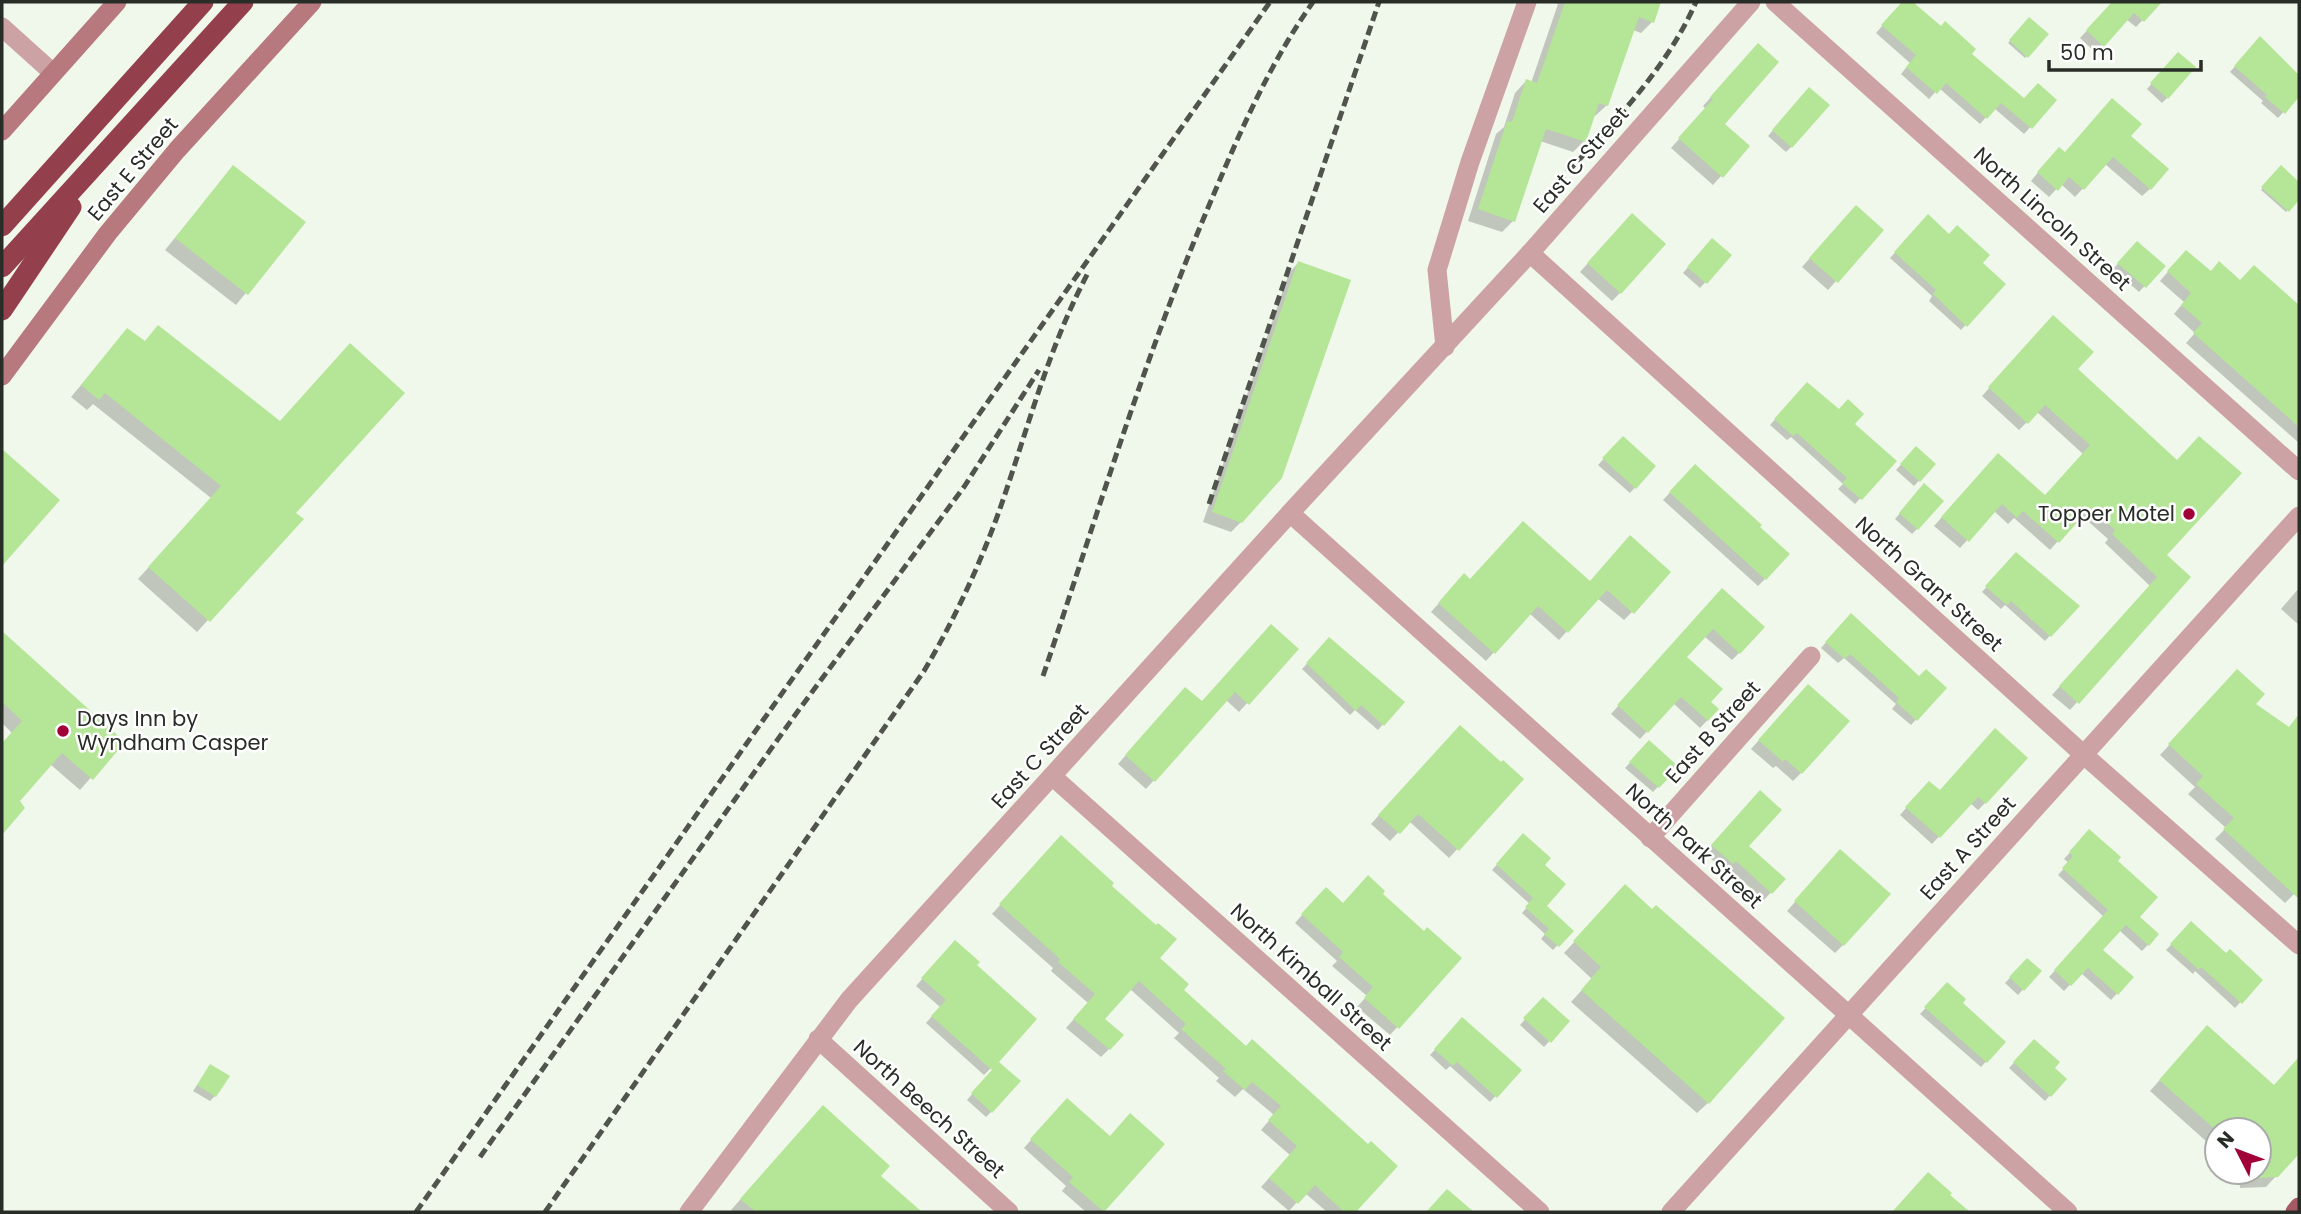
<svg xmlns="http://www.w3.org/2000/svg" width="2301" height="1214" viewBox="0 0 2301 1214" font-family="Poppins,sans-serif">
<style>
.shadow{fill:#0003}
.building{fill:#b5e597}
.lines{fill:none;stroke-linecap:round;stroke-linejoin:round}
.minor{stroke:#cda2a5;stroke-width:19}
.secondary{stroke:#b7787e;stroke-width:19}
.primary{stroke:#a55a63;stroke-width:19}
.motorway{stroke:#943f4c;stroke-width:21}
.rail{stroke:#50544d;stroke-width:5;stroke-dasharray:10 5;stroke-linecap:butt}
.poi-dot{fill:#a00037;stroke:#fff;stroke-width:2.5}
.labels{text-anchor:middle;stroke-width:5;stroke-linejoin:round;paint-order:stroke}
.street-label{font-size:21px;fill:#292d27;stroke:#fff}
.poi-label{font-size:21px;fill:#292d27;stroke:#fff;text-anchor:end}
</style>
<rect width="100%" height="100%" fill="#f0f8eb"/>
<g class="shadow">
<path d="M1551,2H1659L1652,22L1641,33L1633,30L1607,105L1595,116L1593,115L1584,141L1573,152L1540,141L1513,221L1502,232L1468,221L1496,134L1504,127L1515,93L1526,81L1531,83L1558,4Z"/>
<path d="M1903,2H1911L2024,100H2055L2024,134L1994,108L1980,124L1939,88L1929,99L1901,74L1910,63L1876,33Z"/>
<path d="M2114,2H2160L2136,27L2126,19L2095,52L2080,38Z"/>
<path d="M2029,19L2046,34L2025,58L2008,43Z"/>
<path d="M2255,44L2275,56L2299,77V95L2278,118L2261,103L2263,101L2230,72Z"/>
<path d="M1750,54L1723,124L1721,176L1713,185L1671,148L1706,109L1703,106Z"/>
<path d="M2173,59L2167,98L2162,103L2147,89Z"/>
<path d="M1804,95L1791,147L1786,152L1768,136Z"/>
<path d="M2129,136L2150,189L2142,196L2105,164L2075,197L2061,184L2049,197L2031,181L2051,157Z"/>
<path d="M233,167L303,223L236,305L165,250Z"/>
<path d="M2281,168L2299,184V198L2286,212L2261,190Z"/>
<path d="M1848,215L1882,230L1828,290L1802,267Z"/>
<path d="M1928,217L2003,284L1961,330L1929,301L1932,296L1890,258Z"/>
<path d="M1624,223L1620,293L1612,301L1580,272Z"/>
<path d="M2137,243L2163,266L2139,292L2113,269Z"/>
<path d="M1707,245L1730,255L1700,288L1683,273Z"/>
<path d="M2178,260L2240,282L2255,267L2299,307V443L2186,343L2195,333L2174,314L2184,302L2160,281Z"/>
<path d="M1298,263L1241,522L1231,532L1203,522L1289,273Z"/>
<path d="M2045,325L2076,369L2165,555L2188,577L2070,710L2052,695L2150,586L2105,543L2108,539L2081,515L2050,550L2014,518L2008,524L1994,511L1960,548L1934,526L1990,463L2045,497L2083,454L2037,412L2019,430L1982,396Z"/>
<path d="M127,330L301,519L197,632L138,579L211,498L93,404L87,410L71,397Z"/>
<path d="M1802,389L1853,424L1895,461L1855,504L1838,489L1843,484L1791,437L1787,440L1770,425Z"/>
<path d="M1623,438L1654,466L1630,493L1598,465Z"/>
<path d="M1916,448L1934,464L1914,486L1896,470Z"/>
<path d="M2,452L57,501L2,562Z"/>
<path d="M1695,466L1765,579L1758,586L1663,500Z"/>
<path d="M1919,491L1917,529L1912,534L1895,519Z"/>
<path d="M1622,546L1632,612L1624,620L1597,598L1559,640L1529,613L1486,661L1431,612L1456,584L1470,581L1589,583Z"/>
<path d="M2016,554L2077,606L2045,641L2005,605L2001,609L1982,592Z"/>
<path d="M2299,588V625L2281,609Z"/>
<path d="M1715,598L1739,653L1732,660L1704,636L1685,657L1709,703L1717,710L1700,728L1673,703L1640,739L1611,714Z"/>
<path d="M1846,620L1919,679L1945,688L1911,725L1892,709L1896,704L1844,658L1838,663L1821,648Z"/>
<path d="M2,633L122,742L80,790L50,764L18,801L23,808L2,832V745L12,733L2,723Z"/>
<path d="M1330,639L1402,702L1378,730L1355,710L1350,715L1302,669Z"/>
<path d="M1296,649L1239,712L1226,700L1146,789L1118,764L1177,697L1202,703Z"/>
<path d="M2228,681L2254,704L2289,729L2294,724L2299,729V889L2285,903L2215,839L2226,828L2188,794L2195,787L2160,755Z"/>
<path d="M1800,695L1801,773L1793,781L1776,766L1773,768L1751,749Z"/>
<path d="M1452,735L1521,779L1449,858L1409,821L1390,841L1371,824Z"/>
<path d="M1988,738L1985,803L1978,810L1970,803L1932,844L1900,815L1922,790L1939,792Z"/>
<path d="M1649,742L1676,767L1653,792L1625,768Z"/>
<path d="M1753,800L1747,846L1783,879L1764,900L1727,867L1724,871L1705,853Z"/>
<path d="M2089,832L2115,861L2138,917L2157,935L2142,951L2119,930L2101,950L2131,978L2111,1000L2081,973L2064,991L2049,977L2104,917L2058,875L2069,863L2064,859Z"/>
<path d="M1523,836L1542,865L1544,906L1571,931L1553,950L1541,939L1545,934L1522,913L1530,904L1492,870Z"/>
<path d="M1053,846L1109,886L1181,991L1246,1048L1395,1166L1354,1212H1327L1305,1193L1289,1211L1261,1187L1290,1155L1261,1130L1274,1115L1243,1089L1235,1097L1216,1081L1219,1078L1174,1038L1179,1033L1130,989L1103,1019L1109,1049L1101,1057L1066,1028L1088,1003L1051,971L1053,968L992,914Z"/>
<path d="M1832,860L1843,945L1835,953L1787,911Z"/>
<path d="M1380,894L1424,933L1460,958L1390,1035L1357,1007L1367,996L1332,966L1337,961L1295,923L1318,897L1343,905Z"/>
<path d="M1615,898L1708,1103L1697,1113L1571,1002L1592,979L1564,953Z"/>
<path d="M2191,924L2226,955L2261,980L2235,1008L2195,971L2193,974L2166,950Z"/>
<path d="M949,949L996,1062L991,1112L986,1117L967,1100L994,1069L992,1067L984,1075L926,1023L940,1007L916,986Z"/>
<path d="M2027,960L2040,971L2018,995L2005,983Z"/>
<path d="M1947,985L1960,1003L2004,1042L1981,1067L1920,1014Z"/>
<path d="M1543,999L1568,1021L1544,1047L1520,1025Z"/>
<path d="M1462,1020L1519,1070L1490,1102L1450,1066L1446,1070L1430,1055Z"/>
<path d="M2197,1038L2273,1087L2299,1059V1151L2266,1187L2240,1188L2239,1172H2259V1130H2217V1151L2150,1091Z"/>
<path d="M2034,1041L2052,1068L2064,1079L2045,1101L2009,1068Z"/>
<path d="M210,1066L215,1096L210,1101L193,1091Z"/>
<path d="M1059,1108L1110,1138L1163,1144L1102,1212H1086L1062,1191L1066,1186L1024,1148Z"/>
<path d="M813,1118L879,1176L919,1212H734L731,1210Z"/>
</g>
<g class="building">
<path d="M1565,2H1661L1654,23L1639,17L1608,106L1599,103L1586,142L1546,129L1515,222L1478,209L1507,121L1512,122L1526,79L1537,83Z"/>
<path d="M1902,2H1913L1941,26L1945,21L1976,49L1972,54L2024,98L2038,83L2057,100L2032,129L2001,103L1987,119L1946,83L1937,94L1906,67L1916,55L1881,25Z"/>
<path d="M2112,2H2162L2144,22L2134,13L2104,47L2086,30Z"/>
<path d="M2029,17L2049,34L2028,58L2009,40Z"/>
<path d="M2260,36L2299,75V97L2285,114L2265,97L2267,95L2234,66Z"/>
<path d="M1758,43L1779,62L1725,124L1750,146L1723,178L1678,138L1713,99L1710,97Z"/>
<path d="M2178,52L2196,67L2168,99L2150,83Z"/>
<path d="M1809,87L1830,105L1792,148L1772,130Z"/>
<path d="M2112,98L2142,124L2131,136L2169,169L2151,190L2113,157L2084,190L2069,177L2058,191L2037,172L2059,147L2065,152Z"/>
<path d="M233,165L306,222L248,295L175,238Z"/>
<path d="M2281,165L2299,182V200L2289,212L2261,187Z"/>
<path d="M1856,205L1884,230L1838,283L1809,258Z"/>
<path d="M1632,213L1666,244L1621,294L1587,263Z"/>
<path d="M1928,214L1949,234L1957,225L1990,255L1983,263L2006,284L1967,327L1933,294L1936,290L1894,252Z"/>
<path d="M1712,238L1732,255L1707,284L1687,267Z"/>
<path d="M2137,241L2166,266L2146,288L2117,263Z"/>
<path d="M2186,250L2211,271L2219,261L2240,280L2254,265L2299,305V427L2193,333L2202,323L2181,305L2191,293L2167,271Z"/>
<path d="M1298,261L1351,280L1282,478L1242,523L1212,512Z"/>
<path d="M2053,315L2094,352L2078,369L2177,460L2199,436L2242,473L2167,555L2191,577L2079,704L2059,686L2157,577L2112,534L2115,530L2090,508L2059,543L2023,511L2017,518L2002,504L1969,542L1941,517L1998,453L2045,495L2090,445L2045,405L2028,424L1988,387Z"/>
<path d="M158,325L280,421L350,343L405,393L296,513L304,519L210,622L148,567L221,486L105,393L99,400L81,385L127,328L145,341Z"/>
<path d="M1807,382L1839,409L1848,399L1864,414L1855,424L1897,461L1862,500L1842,483L1847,478L1797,433L1793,436L1774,419Z"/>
<path d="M1623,436L1656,466L1636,489L1602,458Z"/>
<path d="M1916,446L1936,464L1920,482L1900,464Z"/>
<path d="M2,449L60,500L2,566Z"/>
<path d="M1695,464L1762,525L1760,527L1790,554L1766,580L1669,492Z"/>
<path d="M1924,483L1944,501L1918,530L1899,513Z"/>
<path d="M1523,521L1590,581L1630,535L1671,572L1634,614L1607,590L1568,633L1538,606L1495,654L1438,603L1464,573L1470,579Z"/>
<path d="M2016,552L2080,606L2051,637L2011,601L2007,605L1985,586Z"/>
<path d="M1722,588L1765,627L1740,654L1713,629L1687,657L1723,689L1711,702L1719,709L1708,721L1681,697L1648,733L1617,705Z"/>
<path d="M1851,613L1919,676L1926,669L1947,688L1917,721L1896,702L1899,698L1850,654L1845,659L1825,642Z"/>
<path d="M1271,624L1299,649L1249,705L1235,692L1155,782L1125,755L1185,687L1202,701Z"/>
<path d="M2,631L125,742L93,780L62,753L20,801L25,808L2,835V743L22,721L2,702Z"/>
<path d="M1329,637L1405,702L1384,726L1361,705L1356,711L1306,663Z"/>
<path d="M2237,669L2265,694L2256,704L2289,727L2299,714V899L2223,829L2234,818L2196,784L2203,776L2168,744Z"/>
<path d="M1808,684L1850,721L1802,774L1785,759L1783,762L1758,740Z"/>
<path d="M1460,725L1501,762L1503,760L1524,779L1459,851L1418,814L1400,834L1378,815Z"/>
<path d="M1995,728L2028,758L1986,804L1978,797L1940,838L1905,807L1929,781L1940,790Z"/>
<path d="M1649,740L1679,767L1659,788L1629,762Z"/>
<path d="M1760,790L1782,810L1749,846L1786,879L1772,894L1736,861L1733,864L1711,845Z"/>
<path d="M2089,829L2121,857L2118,861L2158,897L2140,917L2159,934L2149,946L2126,925L2103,950L2134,977L2118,995L2088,968L2071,986L2054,970L2108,910L2062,868L2073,856L2069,852Z"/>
<path d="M1523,833L1551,858L1545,865L1566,884L1547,906L1574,931L1559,947L1544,934L1549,929L1525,907L1533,898L1496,864Z"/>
<path d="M1061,835L1114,883L1112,886L1156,925L1158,923L1177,939L1160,958L1189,984L1184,990L1246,1046L1252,1039L1368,1144L1371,1141L1398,1166L1356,1212H1344L1315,1185L1298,1204L1269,1178L1297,1146L1268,1120L1281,1106L1252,1082L1245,1090L1223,1071L1226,1069L1181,1029L1186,1024L1139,981L1105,1019L1124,1035L1110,1050L1073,1019L1095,994L1058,962L1060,959L999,904Z"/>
<path d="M1840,849L1891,894L1844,946L1794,901Z"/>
<path d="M1368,875L1385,891L1383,894L1424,931L1427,927L1462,958L1399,1029L1364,998L1373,987L1339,957L1343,952L1301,914L1326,887L1343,903Z"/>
<path d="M1625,884L1652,909L1656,905L1785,1018L1709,1104L1581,990L1601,967L1573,941Z"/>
<path d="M2191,921L2226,953L2230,949L2263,980L2242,1004L2201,967L2199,970L2170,944Z"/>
<path d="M955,940L980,962L977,965L1037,1019L992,1070L931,1016L946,1000L921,978Z"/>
<path d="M2027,958L2042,971L2024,991L2009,977Z"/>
<path d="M1947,982L1966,999L1963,1003L2006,1042L1987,1063L1924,1007Z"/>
<path d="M1543,997L1570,1021L1551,1043L1523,1018Z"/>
<path d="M1462,1017L1522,1070L1497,1098L1457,1062L1453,1066L1434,1049Z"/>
<path d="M2207,1025L2274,1085L2299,1057V1154L2278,1177L2259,1178V1130H2216L2159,1080Z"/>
<path d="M2034,1039L2060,1062L2055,1068L2067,1079L2051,1097L2013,1062Z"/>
<path d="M999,1062L1021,1081L992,1113L971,1093Z"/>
<path d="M210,1064L230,1076L216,1097L197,1085Z"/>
<path d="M1067,1098L1110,1136L1130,1113L1165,1144L1104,1212L1069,1182L1073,1177L1030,1139Z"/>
<path d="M823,1105L890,1166L881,1176L922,1212H756L740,1199Z"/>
<path d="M1928,1172L1952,1193L1950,1195L1970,1212H1892Z"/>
<path d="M1447,1189L1474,1212H1426Z"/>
</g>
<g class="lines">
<g class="minor">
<path d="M1775,2L2299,471"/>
<path d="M2,27L52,72"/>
<path d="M1530,253L2084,755L2299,945"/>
<path d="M1445,347L1437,270L1470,162L1527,2"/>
<path d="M1290,513L2068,1212"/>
<path d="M1052,776L1540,1212"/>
<path d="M1650,838L1811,656"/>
<path d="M818,1039L1009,1212"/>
<path d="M689,1212L849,1000L1290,513L1530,253L1751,2"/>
<path d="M1671,1212L2299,516"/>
</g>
<g class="secondary">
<path d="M2,131L117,2"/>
<path d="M2,376L108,233L177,150L312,2"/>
</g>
<path class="primary" d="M2295,1212L2299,1207"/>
<g class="motorway">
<path d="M2,226L203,2"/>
<path d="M2,267L243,2"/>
<path d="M2,310L71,207"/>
</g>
<g class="rail">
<path d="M1547,194C1601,135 1663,77 1696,2"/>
<path d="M1209,504L1379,2"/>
<path d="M1043,676C1095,522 1142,365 1205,215C1236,141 1267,67 1313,2"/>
<path d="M480,1157L798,711L964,487L1039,370"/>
<path d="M416,1212L1270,2"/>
<path d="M545,1212L924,671C953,622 977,571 997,517C1026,436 1047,350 1088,273"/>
</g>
</g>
<g class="poi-dot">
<circle cx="2189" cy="514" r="7"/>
<circle cx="63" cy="731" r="7"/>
</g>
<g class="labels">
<g class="street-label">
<text transform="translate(1581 160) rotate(-49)" y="7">East C Street</text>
<text transform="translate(133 169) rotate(-50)" y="7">East E Street</text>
<text transform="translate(2052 219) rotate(42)" y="7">North Lincoln Street</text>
<text transform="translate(1929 584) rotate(42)" y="7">North Grant Street</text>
<text transform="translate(1713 732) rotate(-48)" y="7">East B Street</text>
<text transform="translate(1040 756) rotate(-48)" y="7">East C Street</text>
<text transform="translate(1694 846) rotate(42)" y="7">North Park Street</text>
<text transform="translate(1968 848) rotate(-48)" y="7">East A Street</text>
<text transform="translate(1311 977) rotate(42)" y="7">North Kimball Street</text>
<text transform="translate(929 1109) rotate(42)" y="7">North Beech Street</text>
</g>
<g class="poi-label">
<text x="2175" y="521">Topper Motel</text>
<text x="77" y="726" text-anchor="start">Days Inn by<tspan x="77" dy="24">Wyndham Casper</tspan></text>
</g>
</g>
<rect width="2301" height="1214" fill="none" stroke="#292d27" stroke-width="7"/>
<g transform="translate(2238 1151) rotate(312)"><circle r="33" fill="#ffffff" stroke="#a9aba9" stroke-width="2"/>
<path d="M0-5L12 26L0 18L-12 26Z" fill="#a00037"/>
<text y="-10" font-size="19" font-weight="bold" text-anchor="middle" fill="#292d27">N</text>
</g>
<path d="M2049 60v10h152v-10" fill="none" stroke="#292d27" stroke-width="3.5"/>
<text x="2060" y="60" font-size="21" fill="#292d27" stroke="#ffffff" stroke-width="5" paint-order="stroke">50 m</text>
</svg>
